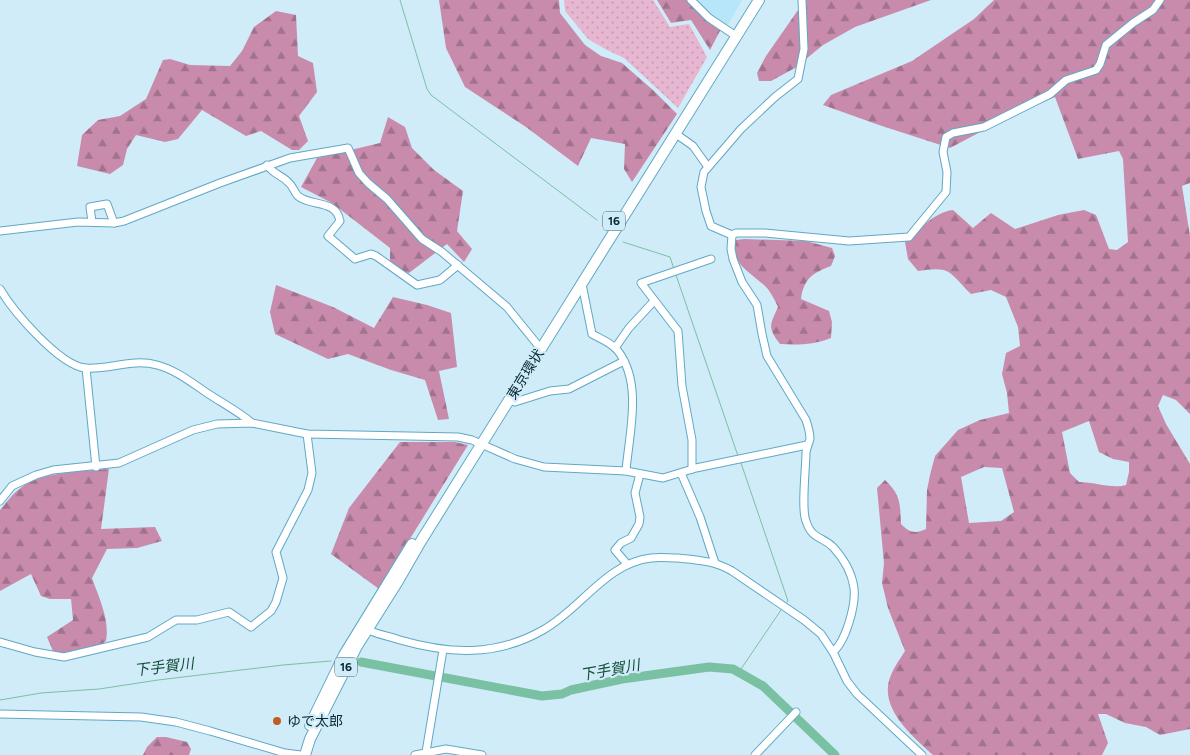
<svg xmlns="http://www.w3.org/2000/svg" width="1190" height="755" viewBox="0 0 1190 755" font-family="Figtree,'Noto Sans JP',sans-serif">
<style>
.built{fill:#b7e6fb}
.grass{fill:url(#grass-dots)}
.forest{fill:url(#forest-firs);fill-rule:evenodd}
.lines{fill:none;stroke-linecap:round;stroke-linejoin:round}
.stream{stroke:#7ac1a3;stroke-width:1}
.river{stroke:#7ac1a3;stroke-width:9}
.minor-casing{stroke:#60a8c5;stroke-width:9}
.highway-casing{stroke:#60a8c5;stroke-width:12}
.minor{stroke:#fff;stroke-width:7}
.highway{stroke:#fff;stroke-width:10}
.poi-dot{fill:#bf5b25;stroke:#d0ecf8;stroke-width:2}
.labels{text-anchor:middle;stroke-width:4.5;stroke-linejoin:round;paint-order:stroke}
.shield{fill:#d0ecf8;stroke:#45646f;stroke-width:1}
.shield-label{font-size:12px;font-weight:bold;fill:#092934}
.street-label{font-size:14px;fill:#092934;stroke:#d0ecf8}
.poi-label{font-size:14px;fill:#092934;stroke:#d0ecf8;text-anchor:start}
.water-label{font-size:15px;font-style:italic;fill:#144e3a;stroke:#d0ecf8}
</style>
<defs>
<pattern id="grass-dots" width="8" height="8" patternUnits="userSpaceOnUse" patternTransform="scale(1.25)"><rect width="8" height="8" fill="#e7b6d0"/><path d="M2 2h.1M6 6h.1" fill="none" stroke="#c59cb3" stroke-width="1.8" stroke-linecap="round"/></pattern>
<pattern id="forest-firs" width="22" height="20" patternUnits="userSpaceOnUse" patternTransform="scale(1.25)"><rect width="22" height="20" fill="#c88bac"/><path d="M5 1l3.5 6h-7zM16 11l3.5 6h-7z" fill="#a1728d"/></pattern>
</defs>
<rect width="100%" height="100%" fill="#d0ecf8"/>
<path class="built" d="M693,0H742L727,27L701,10Z"/>
<path class="grass" d="M564,0H653L670,27L689,24L707,57L678,108L624,58L605,49L588,39L565,11Z"/>
<g class="forest">
<path d="M439,0H559L560,13L585,45L601,56L622,63L654,91L677,114L632,182L624,169L625,144L591,138L578,166L526,127L465,87L446,48Z"/>
<path d="M657,0H696L721,29L710,50L691,20L671,23Z"/>
<path d="M805,0H931L855,27L823,45L795,68L771,81H759L757,73L766,56Z"/>
<path d="M994,0H1190V183L1182,186L1190,236V414L1176,400L1163,395L1158,406L1166,424L1190,464V729L1160,735L1146,727L1125,723L1106,714H1098L1108,743L1102,755H933C912,736 877,707 891,675C894,667 900,659 905,651L888,608L882,583L884,563L877,488L885,480C901,495 900,504 901,524C910,533 915,534 926,529L927,490L930,475L935,456L958,430L980,420L1009,413L1007,393L1002,374L1006,353L1020,346L1018,327L1006,297L991,290L971,294C964,288 958,279 950,273C942,267 928,270 918,271L908,259L905,242C919,230 934,212 953,210L973,228L991,213L1015,229L1058,215L1084,210L1096,215L1109,249L1117,250L1128,242L1123,159L1119,151L1078,159L1055,97L1005,119L950,148L879,125L823,105L831,95L912,61L974,19ZM1089,421L1099,452L1113,459L1129,462V472L1126,485C1112,489 1094,482 1079,482L1070,473L1062,432ZM984,467L1002,468L1014,512L1001,521L969,523L961,477Z"/>
<path d="M276,11L296,15L298,56L313,63L317,92L299,116L308,141L299,150H292L261,131L246,136L202,110L178,139L165,142L136,135L127,149L123,165L110,174L77,166L82,135L98,120L120,116L146,99L163,60L170,59L190,65L230,66L242,51L254,27Z"/>
<path d="M388,117L405,127L412,148L434,170L463,191L457,231L472,249L464,262L447,244L409,273L390,268V248L332,203L301,187L317,158L380,143Z"/>
<path d="M744,239L806,241L832,248L835,256L831,266C813,273 804,278 801,299L829,311L832,322L831,338C813,345 798,345 780,344C767,327 770,325 778,307C775,301 771,292 766,287C752,273 728,263 736,240Z"/>
<path d="M276,285L333,307L374,328L393,297L427,305L451,313L457,367L439,371L449,419L438,420L425,380L391,370L348,354L328,359L275,334L270,312Z"/>
<path d="M400,442H455L468,445L379,589L331,554L349,508Z"/>
<path d="M109,469L101,529L155,527L162,541L137,548L107,549L92,578C99,598 110,620 106,641L91,652L66,659L53,651L47,637L73,620L71,599H50L41,596L31,574L0,591V510C7,502 13,493 22,487C41,472 85,471 109,469Z"/>
<path d="M157,737H166L187,742L191,749L189,755H143L147,747Z"/>
</g>
<g class="lines">
<g class="stream">
<path d="M400,0L427,89L431,95L597,220"/>
<path d="M623,242L670,257L674,269"/>
<path d="M676,275L738,456"/>
<path d="M741,463L788,601L787,602"/>
<path d="M739,672L781,610"/>
<path d="M0,700L41,693L99,689L158,680L283,665L331,661"/>
</g>
<path class="river" d="M361,662L542,696L562,694L571,690L622,679L709,667L733,669L763,686L835,755"/>
<defs>
<g id="minor">
<path d="M691,0L709,18L736,36"/>
<path d="M802,0L804,49L798,79L775,97L741,129L704,172L701,187L706,211L711,226L732,235L736,233H765L849,241L909,237L946,192L947,172L943,152L946,137L953,133L984,127L1050,94L1066,80L1096,70L1100,64L1106,45L1133,23L1153,10L1160,0"/>
<path d="M676,134L693,146L708,167"/>
<path d="M267,165C274,175 282,175 289,183C293,186 294,192 298,196C311,207 336,199 340,221L328,236L355,259L371,254L376,256L417,285L440,280L458,265"/>
<path d="M92,222L90,207L107,204L114,223"/>
<path d="M0,231L78,222L114,223L124,221L220,183L290,158L348,148L359,173L368,183L387,199L422,239L442,252L507,307L541,349"/>
<path d="M732,235L731,249L733,259L742,282L757,305L762,334L767,356L806,420C808,426 810,433 810,439C809,443 807,447 806,452C806,467 801,509 806,521C812,540 822,536 833,547C843,558 852,573 854,588C856,605 846,641 833,652"/>
<path d="M582,284L592,334C601,339 612,343 618,351C643,384 629,433 626,471"/>
<path d="M0,289C13,311 59,365 85,368C110,370 132,358 157,365C176,370 192,383 207,393C222,403 238,411 252,423"/>
<path d="M615,348L629,328L654,301"/>
<path d="M86,368L96,467"/>
<path d="M510,400L515,402L550,391L569,389L624,361"/>
<path d="M692,469V440L682,386L678,331L641,283L711,259"/>
<path d="M681,473L700,517L715,563"/>
<path d="M0,501L12,486L36,475L53,470L119,463L193,430L217,424L252,423L307,434L458,437L472,440L515,459L544,467L626,471L663,478L696,468L807,445"/>
<path d="M627,564L615,550L621,543L631,538L639,524L640,517L635,493L640,474"/>
<path d="M364,628C375,634 388,636 400,640C449,654 496,657 543,630C581,609 606,563 651,558C660,557 669,558 678,558C698,560 715,561 732,571L804,620L821,634L833,652L847,681L857,694L922,755"/>
<path d="M0,642L35,652L64,657L148,637L176,620H197L229,612L251,627L271,611L276,602L283,578L276,552L308,490L312,473L307,434"/>
<path d="M0,714L141,717L176,722L210,731L285,753L301,755"/>
<path d="M415,755L446,749L482,755"/>
<path d="M429,755L426,752L443,650"/>
<path d="M755,755L796,712"/>
</g>
<g id="highway">
<path d="M310,725L344,655L412,544"/>
<path d="M305,755L310,739L357,646L398,581L421,541L759,0"/>
</g>
</defs>
<use href="#minor" class="minor-casing"/>
<use href="#highway" class="highway-casing"/>
<use href="#minor" class="minor"/>
<use href="#highway" class="highway"/>
</g>
<circle class="poi-dot" cx="277" cy="721" r="5"/>
<g class="labels">
<g class="shield">
<rect x="603" y="211.5" width="22" height="19" rx="4"/>
<rect x="335" y="657.5" width="22" height="19" rx="4"/>
</g>
<g class="shield-label">
<text x="614" y="225">16</text>
<text x="346" y="671">16</text>
</g>
<g class="street-label">
<text transform="translate(525 374) rotate(-58)" y="5">東京環状</text>
</g>
<g class="poi-label">
<text x="287" y="726">ゆで太郎</text>
</g>
<g class="water-label">
<text transform="translate(164 667) rotate(-7)" y="5">下手賀川</text>
<text transform="translate(610 670) rotate(-10)" y="5">下手賀川</text>
</g>
</g>
</svg>
